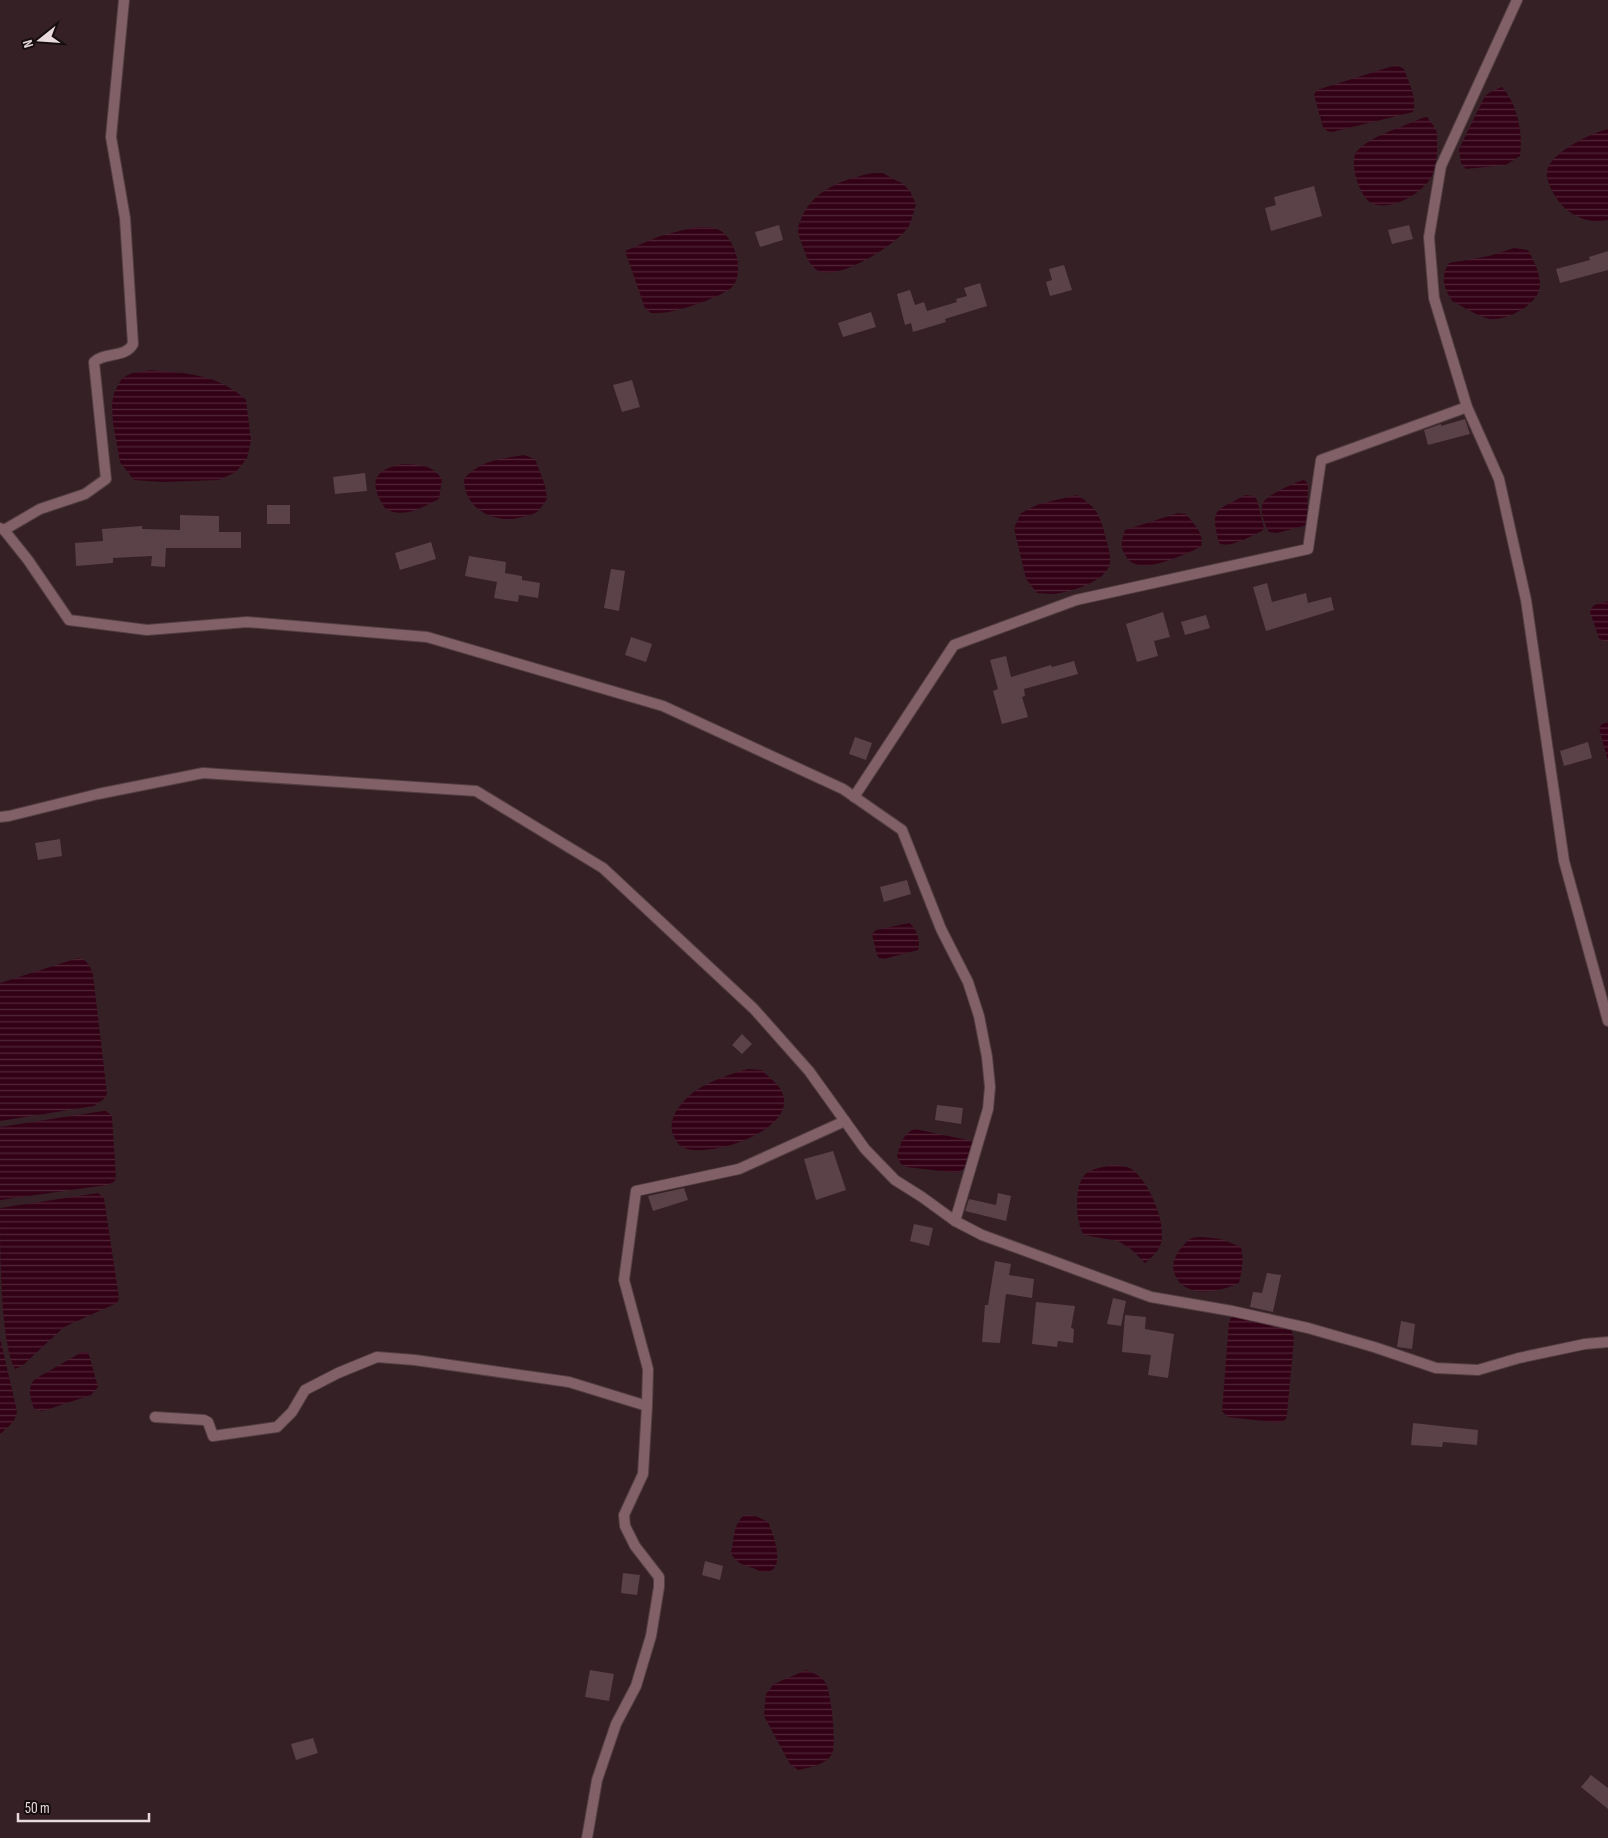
<svg xmlns="http://www.w3.org/2000/svg" width="1608" height="1838" viewBox="0 0 1608 1838" font-family="'Sofia Sans Condensed',sans-serif">
<style>
.water{fill:url(#water-rules)}
.building{fill:#5a4248}
.lines{fill:none;stroke-linecap:round;stroke-linejoin:round}
.street-casing{stroke:#523e43;stroke-width:12}
.street{stroke:#826068;stroke-width:10}
</style>
<defs>
<pattern id="water-rules" width="6" height="5" patternUnits="userSpaceOnUse" patternTransform="scale(1.25)"><rect width="6" height="5" fill="#330115"/><path d="M0 2.5h6" fill="none" stroke="#512537"/></pattern>
</defs>
<rect width="100%" height="100%" fill="#352026"/>
<g class="water">
<path d="M1396,65L1404,69C1408,81 1418,100 1413,112L1332,132L1327,131L1323,127L1314,95L1317,90Z"/>
<path d="M1502,87C1518,105 1523,134 1520,156L1506,165L1466,169L1461,163L1459,149L1485,96L1492,91Z"/>
<path d="M1427,117L1435,128L1437,133C1437,145 1438,160 1434,171C1428,191 1391,213 1371,203C1360,197 1348,162 1357,151C1374,134 1401,128 1422,118Z"/>
<path d="M1608,129V220C1586,225 1564,213 1554,194C1550,187 1546,179 1547,172C1549,153 1591,133 1608,129Z"/>
<path d="M872,173H883L893,179L902,183L910,191L916,204C914,211 912,219 909,226C898,244 836,283 817,270C808,264 805,253 802,244C800,239 798,234 798,229C798,225 801,219 803,215C815,189 845,179 872,173Z"/>
<path d="M695,227C704,227 714,226 721,231C736,241 744,272 733,286C726,295 685,309 673,311C666,313 658,313 651,313L645,308L625,251L660,236Z"/>
<path d="M1514,248L1528,250C1534,261 1543,278 1539,291C1533,307 1507,320 1491,319C1481,318 1462,306 1452,301C1444,288 1440,277 1449,263L1489,256Z"/>
<path d="M151,370C189,374 216,373 246,400L251,441L247,458L236,472L219,480L163,482L134,480L120,462L113,423L112,404L114,393L122,378L132,373Z"/>
<path d="M524,455L535,459L545,485L547,499C544,503 541,508 537,512C534,514 530,515 526,516C498,526 464,511 464,479C480,460 500,459 524,455Z"/>
<path d="M403,464C421,465 431,464 442,479L439,499C423,507 402,520 385,508C368,482 373,470 403,464Z"/>
<path d="M1304,480L1308,484L1307,525L1277,533L1269,532C1265,526 1258,507 1264,501C1272,493 1293,483 1304,480Z"/>
<path d="M1077,495C1095,506 1100,514 1105,535C1107,543 1111,554 1110,562C1109,581 1068,593 1053,594C1047,594 1042,593 1037,593L1026,579L1014,528L1021,513L1039,504Z"/>
<path d="M1245,495L1254,496L1257,500L1264,528L1262,531C1251,536 1230,549 1219,543C1210,507 1215,512 1245,495Z"/>
<path d="M1178,513L1186,514C1194,524 1205,534 1201,547C1185,554 1147,573 1131,562C1128,560 1127,558 1126,556C1119,548 1122,539 1125,530Z"/>
<path d="M1608,601V641H1603L1599,638L1590,612C1592,603 1601,603 1608,601Z"/>
<path d="M1608,722V761L1599,728L1602,724Z"/>
<path d="M909,923C916,927 921,942 918,950L884,959L879,958L877,955L872,934L876,930Z"/>
<path d="M78,958C88,960 90,966 93,975L107,1093L105,1098L94,1106L0,1121V983Z"/>
<path d="M748,1069L762,1070C769,1078 780,1084 783,1095C795,1131 707,1160 682,1147C678,1145 675,1139 673,1135C670,1127 672,1117 677,1110C680,1106 683,1101 687,1098C700,1084 730,1074 748,1069Z"/>
<path d="M103,1111H106L112,1116L116,1178L114,1182L107,1185L0,1200V1127Z"/>
<path d="M915,1129L972,1141L973,1144L966,1167L957,1173L907,1167L901,1164L897,1156C901,1144 902,1134 915,1129Z"/>
<path d="M1112,1165C1119,1166 1128,1165 1134,1171C1149,1183 1164,1219 1162,1238C1161,1249 1153,1257 1145,1263L1131,1249L1118,1241L1084,1235C1075,1222 1073,1181 1088,1172C1095,1168 1105,1167 1112,1165Z"/>
<path d="M98,1193L104,1198L119,1298L117,1303L64,1327L22,1366L15,1369C0,1344 0,1242 0,1208Z"/>
<path d="M1203,1237L1221,1239L1241,1247C1244,1259 1242,1271 1239,1283C1220,1292 1187,1299 1176,1277C1171,1266 1173,1262 1178,1252C1181,1248 1187,1240 1192,1238C1195,1237 1200,1237 1203,1237Z"/>
<path d="M1236,1316L1291,1328L1294,1339L1287,1414L1286,1419L1280,1423L1228,1417L1222,1411L1229,1322L1231,1318Z"/>
<path d="M0,1338L17,1411C16,1422 8,1427 0,1434Z"/>
<path d="M82,1352H87L89,1355L98,1387L91,1395L43,1411L34,1409C31,1398 26,1389 35,1379Z"/>
<path d="M745,1515L756,1516L768,1522C773,1533 788,1573 764,1572C761,1572 756,1569 753,1568C743,1565 736,1563 731,1553C734,1541 733,1522 745,1515Z"/>
<path d="M806,1670C813,1673 820,1675 825,1682C831,1690 837,1746 832,1754C824,1766 810,1767 798,1770L790,1764L764,1716L765,1703L766,1694L774,1684Z"/>
</g>
<g class="building">
<path d="M1314,186L1322,216L1271,231L1265,208L1276,205L1274,197Z"/>
<path d="M779,225L783,240L760,247L755,232Z"/>
<path d="M1409,225L1413,239L1392,244L1388,230Z"/>
<path d="M1608,251V270L1560,283L1556,269L1590,260L1589,257Z"/>
<path d="M1064,265L1072,290L1050,296L1046,282L1052,280L1049,269Z"/>
<path d="M980,283L987,306L945,319L946,322L913,332L911,323L905,325L897,294L910,290L915,305L924,302L927,311L957,302L956,299L967,296L964,288Z"/>
<path d="M871,312L876,327L843,337L838,323Z"/>
<path d="M632,380L640,407L622,412L613,385Z"/>
<path d="M1465,419L1470,434L1428,445L1424,430L1441,424V426Z"/>
<path d="M365,473L367,491L335,494L333,477Z"/>
<rect x="267" y="505" width="23" height="19"/>
<path d="M180,515L219,516V532H241V548H166L165,567L151,566L152,556L113,558V563L76,566L75,543L103,541L102,529L142,526V529L180,530Z"/>
<path d="M431,542L436,559L400,570L395,553Z"/>
<path d="M469,556L506,562L505,573L522,576V580L540,583L538,598L519,595L518,602L494,598L497,582L465,576Z"/>
<path d="M611,569L625,571L619,611L604,608Z"/>
<path d="M1267,583L1272,602L1306,593L1308,603L1331,597L1334,610L1266,631L1253,587Z"/>
<path d="M1163,612L1170,637L1154,641L1158,656L1137,662L1126,624Z"/>
<path d="M1206,615L1210,628L1185,635L1181,622Z"/>
<path d="M631,637L652,644L646,662L625,655Z"/>
<path d="M1006,656L1011,677L1051,665L1052,667L1074,661L1078,674L1024,689L1025,696L1022,697L1028,717L1002,724L993,691L998,689L990,660Z"/>
<path d="M855,737L872,743L866,760L849,754Z"/>
<path d="M1588,742L1592,758L1564,766L1560,751Z"/>
<path d="M60,839L62,856L38,860L35,843Z"/>
<path d="M907,880L911,894L884,902L880,887Z"/>
<path d="M742,1034L752,1044L742,1054L732,1045Z"/>
<path d="M937,1105L963,1108L961,1124L935,1120Z"/>
<path d="M833,1151L846,1190L816,1200L804,1159Z"/>
<path d="M684,1188L688,1200L653,1211L648,1196Z"/>
<path d="M998,1193L1011,1196L1006,1221L965,1211L969,1199L996,1205Z"/>
<path d="M914,1224L933,1228L929,1246L910,1241Z"/>
<path d="M995,1261L1011,1264L1009,1275L1034,1279L1032,1298L1006,1294L1000,1343L982,1342L985,1305H988Z"/>
<path d="M1267,1273L1281,1275L1273,1312L1250,1307L1253,1292L1262,1293Z"/>
<path d="M1113,1298L1126,1301L1121,1326L1107,1324Z"/>
<path d="M1036,1302L1075,1306L1071,1328L1074,1329L1073,1343L1058,1341L1057,1347L1032,1344Z"/>
<path d="M1125,1315L1146,1317L1145,1329L1174,1334L1168,1378L1148,1375L1151,1355L1122,1352Z"/>
<path d="M1401,1321L1415,1324L1412,1349L1397,1347Z"/>
<path d="M1413,1423L1478,1430L1477,1445L1443,1442L1442,1447L1411,1445Z"/>
<path d="M705,1561L723,1566L720,1580L702,1575Z"/>
<path d="M623,1573L640,1575L637,1595L621,1593Z"/>
<path d="M590,1670L614,1674L609,1701L585,1697Z"/>
<path d="M313,1738L318,1753L296,1760L291,1744Z"/>
<path d="M1591,1775L1608,1788V1809L1581,1787Z"/>
</g>
<g class="lines">
<defs>
<g id="street">
<path d="M1517,0L1441,166L1429,237L1434,298L1467,407L1499,479L1526,600L1564,861L1608,1021"/>
<path d="M0,528L4,530L28,560L69,620L147,630L247,622L427,637L663,706L843,789L902,830L941,929L968,982L979,1016L987,1057L990,1087L988,1109L955,1221"/>
<path d="M4,530L40,509L85,494L106,479L94,362C104,352 126,358 133,344L125,218L111,137L124,0"/>
<path d="M854,797L954,645L1076,600L1308,549L1321,460L1467,407"/>
<path d="M0,817L9,816L98,794L203,773L476,791L603,868L754,1009L809,1071L865,1149L895,1180L922,1197L955,1221L982,1235L1151,1297L1232,1311L1308,1328L1374,1347L1436,1368L1478,1370L1519,1358L1585,1344L1608,1342"/>
<path d="M155,1417L204,1420L208,1422L213,1436L277,1427L292,1412L305,1390L338,1373L377,1357L415,1360L569,1382L647,1406"/>
<path d="M587,1838L597,1780L616,1724L636,1686L651,1636L659,1587V1577L635,1546L625,1526L624,1515L643,1474L647,1406L648,1369L624,1280L636,1191L739,1169L845,1121"/>
</g>
</defs>
<use href="#street" class="street-casing"/>
<use href="#street" class="street"/>
</g>
<g transform="translate(40 40) rotate(253)" stroke="#160d0f" stroke-width="4" paint-order="stroke">
<path d="M0-4L9 19L0 12L-9 19Z" fill="#e9dadd"/>
<text y="-8" font-size="14" font-weight="bold" text-anchor="middle" fill="#e9dadd">N</text>
</g>
<path d="M18 1813v8h131v-8" fill="none" stroke="#e9dadd" stroke-width="2.5"/>
<text x="25" y="1813" font-size="15" fill="#e9dadd" stroke="#160d0f" stroke-width="4" paint-order="stroke">50 m</text>
</svg>
